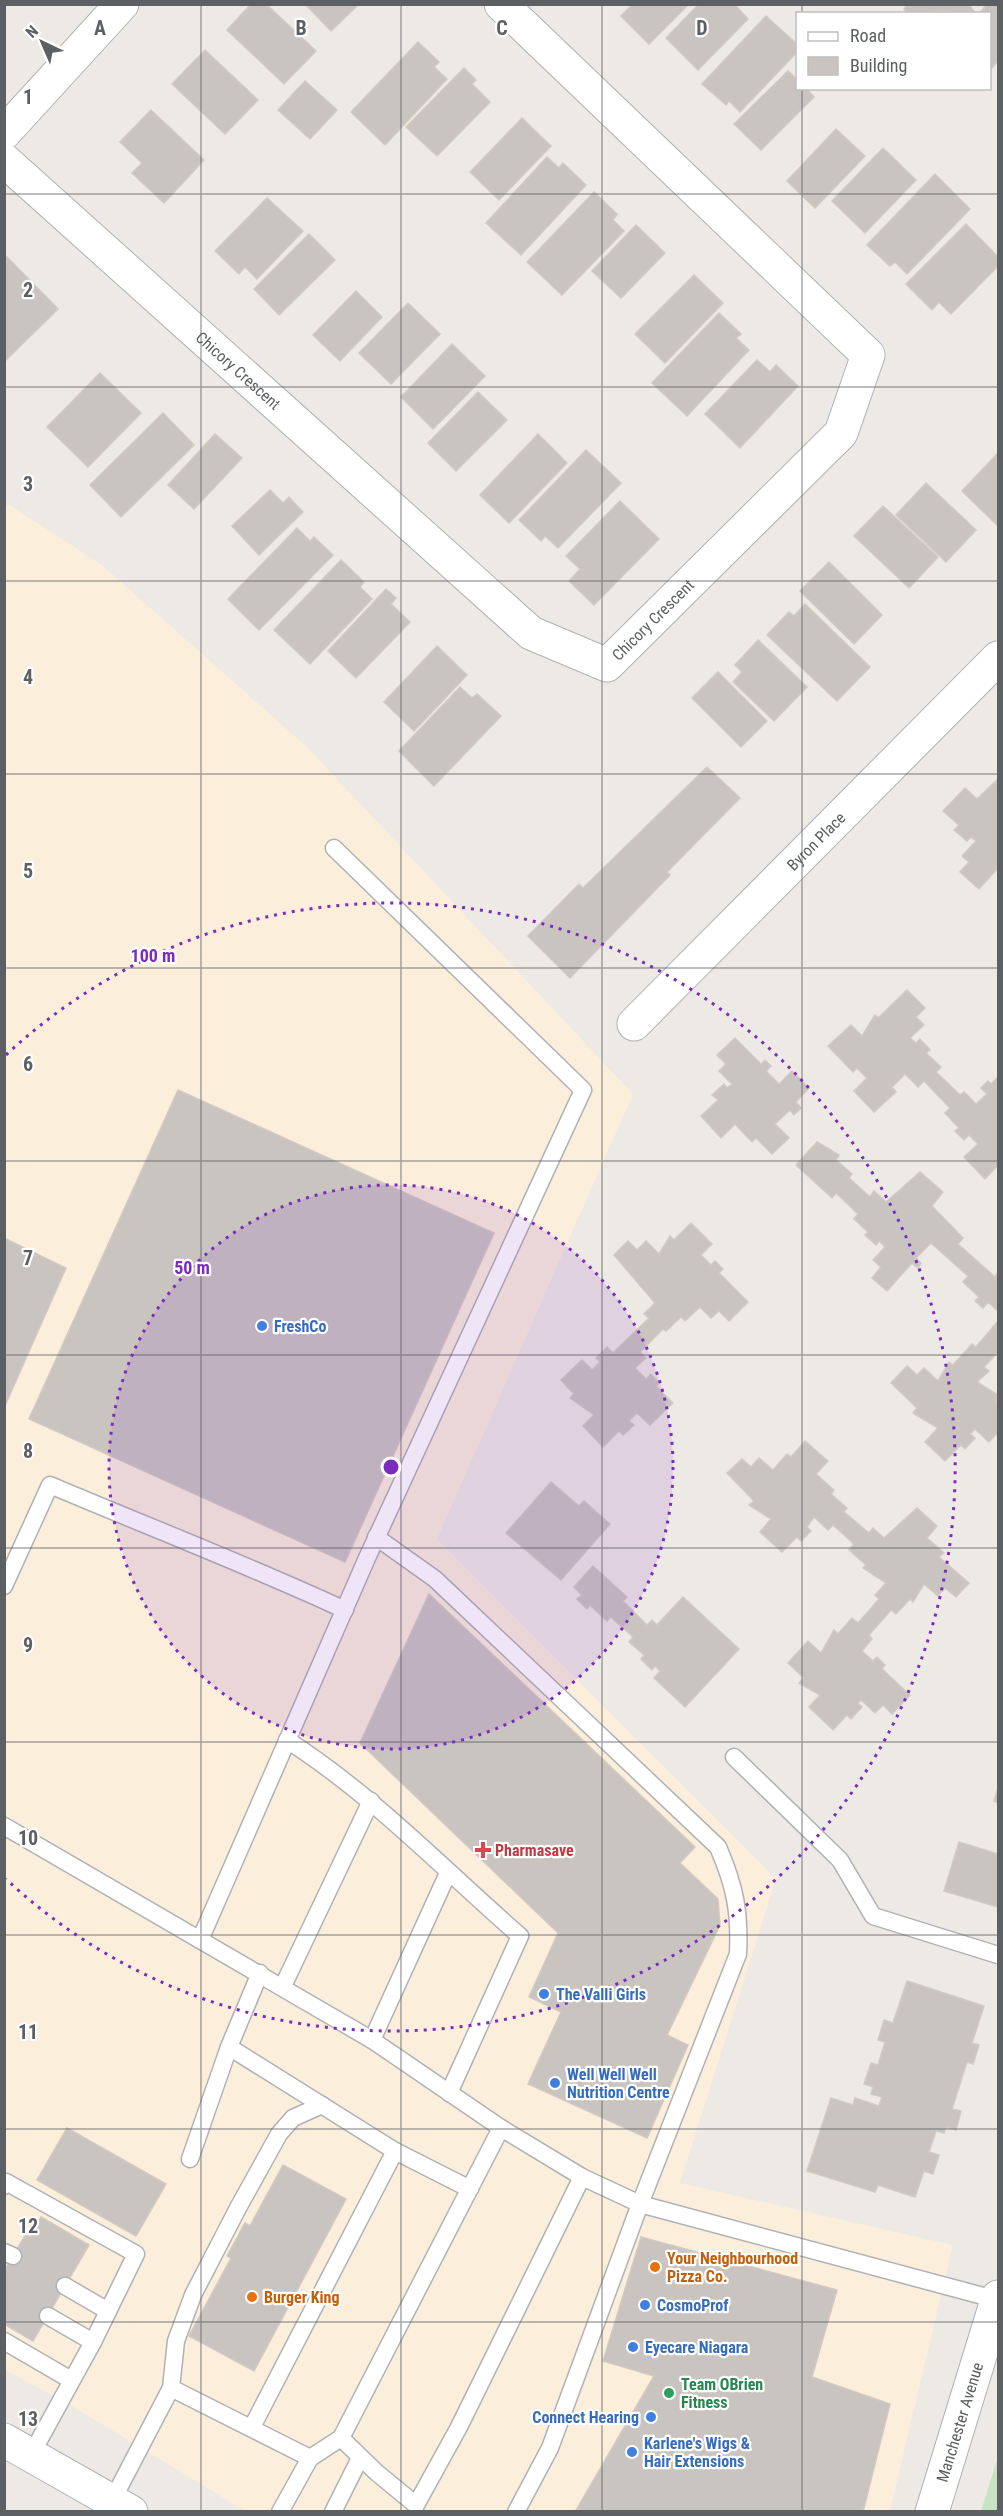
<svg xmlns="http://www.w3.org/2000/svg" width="1003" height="2516" viewBox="0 0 1003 2516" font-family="'Roboto Condensed',sans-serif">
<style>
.commercial{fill:#fbeedb}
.green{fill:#c8e3c2}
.building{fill:#c9c4c0;stroke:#d2cac2;stroke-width:1.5}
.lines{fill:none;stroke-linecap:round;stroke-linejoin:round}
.lane-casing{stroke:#afb2b5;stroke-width:19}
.street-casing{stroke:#afb2b5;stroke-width:35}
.secondary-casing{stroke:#b0b4b8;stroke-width:35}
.lane{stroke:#fff;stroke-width:16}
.street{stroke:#fff;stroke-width:33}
.secondary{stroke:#fff;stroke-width:33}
.grid{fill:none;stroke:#5c6063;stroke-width:1.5;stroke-opacity:0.55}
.ring{fill:none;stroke:#7b2cbf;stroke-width:3;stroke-dasharray:3 6}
.shop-dot{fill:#3f7fe0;stroke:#fff;stroke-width:2}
.health-dot{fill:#e0444e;stroke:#fff;stroke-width:2}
.food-dot{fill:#e8710a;stroke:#fff;stroke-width:2}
.leisure-dot{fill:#2e9e5b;stroke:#fff;stroke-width:2}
.labels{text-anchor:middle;stroke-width:4.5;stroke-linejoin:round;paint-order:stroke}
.street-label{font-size:16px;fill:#5c6063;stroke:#fff}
.shop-label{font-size:16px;font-weight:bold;fill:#366cbe;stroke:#fff;text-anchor:start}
.health-label{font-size:16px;font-weight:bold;fill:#be3a42;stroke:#fff;text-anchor:start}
.food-label{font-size:16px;font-weight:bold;fill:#c56008;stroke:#fff;text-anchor:start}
.leisure-label{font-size:16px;font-weight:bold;fill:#27864d;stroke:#fff;text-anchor:start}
.grid-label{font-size:20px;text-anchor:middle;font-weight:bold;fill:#5c6063;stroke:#fff;stroke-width:4.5;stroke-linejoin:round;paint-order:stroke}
.centre{fill:#7b2cbf;stroke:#fff;stroke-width:3}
.ring-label{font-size:18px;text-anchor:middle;font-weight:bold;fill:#7b2cbf;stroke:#fff;stroke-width:4.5;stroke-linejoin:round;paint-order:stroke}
</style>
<rect width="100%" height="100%" fill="#ede9e4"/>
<path class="commercial" d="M8,504L102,565L308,748L633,1094L437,1539L776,1879L680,2183L953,2245L890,2511H245L72,2406L5,2370L4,511Z"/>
<path class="green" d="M998,2457V2511H981Z"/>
<g class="building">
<path d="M251,4H266L316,51L284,84L227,30Z"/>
<path d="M305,4H359L331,31Z"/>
<path d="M633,4H689L649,44L621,16Z"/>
<path d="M699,4H734L748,19L698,70L666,38Z"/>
<path d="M908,4H968L974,11L971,14L943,11L908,14L904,9Z"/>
<path d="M987,4H998V61L991,69L990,14H979Z"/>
<path d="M766,16L798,45V51L740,112L729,101L726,105L702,84Z"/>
<path d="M418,42L439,62L434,67L447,79L385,145L351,112Z"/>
<path d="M205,50L258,100L225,134L172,84Z"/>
<path d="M464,68L476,80L472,84L490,102L437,156L406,127Z"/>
<path d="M788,71L798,80V88H806L814,97L761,150L734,124Z"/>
<path d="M305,81L337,110L310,139L278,110Z"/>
<path d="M151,110L204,160L164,203L132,173L142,163L120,142Z"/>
<path d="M522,118L551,146L499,200L470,172Z"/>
<path d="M836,129L865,156L815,208L787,181Z"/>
<path d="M883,148L916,180L865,233L832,201Z"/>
<path d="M547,157L559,168L563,163L586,185L521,255L486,223Z"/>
<path d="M935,174L970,209L907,274L895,262L890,266L867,245Z"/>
<path d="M594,192L617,214L613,220L624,231L562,295L527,262Z"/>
<path d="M267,198L303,231L257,279L245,267L239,274L215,251Z"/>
<path d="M966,224L998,257V266L951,314L939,302L932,310L906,284Z"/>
<path d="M636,225L665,253L621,298L592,271Z"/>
<path d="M309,234L335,260L279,315L254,289Z"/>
<path d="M7,257L58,309L4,362V260Z"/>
<path d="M694,275L723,303L665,363L635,334Z"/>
<path d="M356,291L382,317L340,361L313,335Z"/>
<path d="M408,303L440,334L391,384L359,353Z"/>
<path d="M719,313L741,334L736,338L749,350L687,416L652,383Z"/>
<path d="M452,344L485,376L433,429L401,397Z"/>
<path d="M757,360L770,372L776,365L798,386L740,448L705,414Z"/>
<path d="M100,373L141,413L88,467L47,427Z"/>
<path d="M478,392L507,420L456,471L428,443Z"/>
<path d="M163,413L194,445L121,517L90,485Z"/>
<path d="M215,434L242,458L194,509L168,485Z"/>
<path d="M538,434L567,463L509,523L480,495Z"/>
<path d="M586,450L621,483L558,548L545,536L541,541L519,520Z"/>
<path d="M998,453V526L962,491Z"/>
<path d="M926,483L976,530L946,562L896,515Z"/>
<path d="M270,490L283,503L289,497L303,512L259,555L232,526Z"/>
<path d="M620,501L659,539L594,605L569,581L580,569L566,556Z"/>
<path d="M883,506L938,557L909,588L854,536Z"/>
<path d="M297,528L310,541L314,537L333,555L259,630L228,599Z"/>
<path d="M341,560L364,582L360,587L372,599L310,664L274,630Z"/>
<path d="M829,562L882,615L854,644L800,591Z"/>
<path d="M386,589L396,598L391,604L410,622L356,678L328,651Z"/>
<path d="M805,604L870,667L837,701L767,635L789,612L794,616Z"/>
<path d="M758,640L807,687L774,721L733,682L742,672L735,665Z"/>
<path d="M437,646L467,675L414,731L384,702Z"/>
<path d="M718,672L767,721L741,747L692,698Z"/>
<path d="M460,687L472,698L477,694L501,716L434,786L399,751Z"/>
<path d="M707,767L740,798L667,872L670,875L570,978L528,936L579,884L583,888Z"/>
<path d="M998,779V868L979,889L960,872L969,862L962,856L976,841L971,837L967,841L954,830L959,825L943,811L965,788L977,799Z"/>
<path d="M907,990L925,1008L916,1017L924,1025L910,1038L916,1043L920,1039L930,1050L926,1053L941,1067L936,1072L960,1095L964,1092L976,1104L987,1094L981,1088L988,1081L991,1084L998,1077V1165L985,1179L964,1157L978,1144L969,1135L964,1140L955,1131L959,1128L945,1113L950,1108L924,1081L918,1087L905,1074L892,1087L896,1092L874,1112L854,1091L867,1078L857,1068L853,1072L828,1046L851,1025L862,1036L875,1015L878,1018Z"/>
<path d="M735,1038L761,1064L765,1060L771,1066L766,1071L779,1084L792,1071L809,1088L796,1102L801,1108L794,1115L790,1110L775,1124L789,1138L772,1154L756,1138L752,1142L735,1124L721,1138L701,1116L718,1100L712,1095L724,1084L727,1088L732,1084L719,1071L726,1064L717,1055Z"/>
<path d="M178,1090L494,1233L345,1562L29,1419Z"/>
<path d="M817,1142L839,1155L836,1160L852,1174L849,1178L870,1197L874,1191L886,1202L920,1172L943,1192L932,1206L963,1238L958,1244L995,1277L998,1272V1311L988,1302L983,1308L975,1301L979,1297L963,1282L968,1276L931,1243L916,1258L921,1263L918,1268L912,1263L887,1291L872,1278L881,1267L873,1260L885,1247L879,1241L876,1245L865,1235L868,1232L854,1219L858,1214L836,1193L832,1198L796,1165Z"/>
<path d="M691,1223L712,1244L701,1255L711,1265L715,1261L723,1269L719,1273L748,1302L729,1321L719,1311L711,1318L700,1307L685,1321L681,1317L666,1331L663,1329L640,1352L646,1358L635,1368L646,1379L651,1374L659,1383L656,1386L673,1403L650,1425L637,1413L629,1421L634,1425L623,1435L619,1431L603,1447L583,1426L594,1415L570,1398L574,1394L561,1380L582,1360L592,1370L600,1362L596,1358L607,1347L613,1353L649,1318L644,1314L655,1303L614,1255L628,1241L637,1250L646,1241L659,1254L670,1236L674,1240Z"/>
<path d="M4,1238L66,1268L4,1408Z"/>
<path d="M998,1321V1352L984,1367L989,1371L977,1382L998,1395L996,1401L998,1403V1436L996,1434L989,1442L975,1429L970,1434L975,1438L965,1449L961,1445L945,1461L925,1442L938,1428L913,1413L917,1408L891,1383L907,1366L917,1375L924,1368L938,1381L949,1362L953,1365L972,1344L976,1347Z"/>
<path d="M805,1441L828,1461L816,1474L834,1490L831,1494L847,1508L844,1512L869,1533L873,1528L884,1538L917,1508L937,1526L927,1538L944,1553L939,1557L969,1583L956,1597L945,1588L938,1596L924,1584L913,1602L910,1599L896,1614L891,1610L869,1635L872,1639L862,1651L873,1661L877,1657L885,1665L882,1669L910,1695L892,1714L883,1705L875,1713L861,1700L858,1703L862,1707L851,1719L847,1715L833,1730L809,1707L820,1695L799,1683L804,1678L788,1663L808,1641L821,1653L834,1630L838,1634L852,1618L858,1623L879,1599L875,1595L886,1583L863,1568L866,1565L849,1550L854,1544L833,1525L828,1530L814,1517L807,1527L811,1531L801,1541L797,1537L782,1552L760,1532L771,1519L749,1505L754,1501L727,1473L742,1459L751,1467L759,1458L773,1470L787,1454L791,1457Z"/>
<path d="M551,1482L579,1506L584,1501L610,1524L561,1580L506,1533Z"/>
<path d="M593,1566L627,1597L623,1601L647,1625L652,1620L657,1625L683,1597L739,1649L685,1707L654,1678L660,1671L655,1666L652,1670L641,1659L644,1655L629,1642L633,1637L611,1617L607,1621L590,1605L587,1609L577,1599L582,1595L574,1587Z"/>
<path d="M429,1594L695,1847L680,1863L718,1899L720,1925L667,2035L688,2045L647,2138L528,2084L561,2012L529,1997L558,1933L360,1743Z"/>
<path d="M998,1788V1803L994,1801Z"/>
<path d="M959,1842L998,1854V1907L944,1891Z"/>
<path d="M907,1981L984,2006L972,2043L979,2045L973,2064L967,2062L952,2109L961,2111L956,2130L946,2127L944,2133L936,2131L929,2152L939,2155L933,2174L924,2171L915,2197L878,2185L875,2192L807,2171L831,2098L853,2105L855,2098L879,2106L882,2097L871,2094L873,2087L864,2084L871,2063L878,2065L885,2042L878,2040L884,2020L893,2023Z"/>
<path d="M67,2128L166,2184L136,2236L37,2180Z"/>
<path d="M283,2165L346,2199L254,2371L189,2336L231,2258L227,2256L245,2223L250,2226Z"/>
<path d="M41,2217L89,2245L33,2341L4,2324V2271L26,2234L30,2237Z"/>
<path d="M641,2237L837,2290L812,2377L890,2404L863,2512H575L654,2376L603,2361Z"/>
</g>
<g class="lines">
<defs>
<g id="lane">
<path d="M376,1537L435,1579L718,1847C735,1886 740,1912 738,1954L640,2204L550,2448L516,2512"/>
<path d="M4,1586L50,1485C149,1527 248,1565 345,1610"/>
<path d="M287,1740C373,1795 443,1869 520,1936L449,2093"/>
<path d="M734,1757L840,1860L873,1916L998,1955"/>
<path d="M4,1826L372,2040L501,2128L582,2177L640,2204L998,2300"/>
<path d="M200,1940L367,1558L583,1090L334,848"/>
<path d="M283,1986L371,1801"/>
<path d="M372,2040L448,1873"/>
<path d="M229,2047L260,1973"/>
<path d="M190,2159L229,2047L395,2151L470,2189"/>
<path d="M4,2186L6,2182L136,2254L93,2342L31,2455"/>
<path d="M4,2252L13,2256"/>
<path d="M65,2286L108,2311"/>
<path d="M48,2316L93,2342"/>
<path d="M4,2341L71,2380"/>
<path d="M171,2388L310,2458L341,2438L376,2472L416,2505L459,2427L582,2177"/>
<path d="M252,2427L395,2151"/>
<path d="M341,2438L501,2128"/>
<path d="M112,2501L171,2388L176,2341L193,2295L238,2208L279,2134L293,2118L322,2105"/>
<path d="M280,2512L310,2458"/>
<path d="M333,2512L360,2458"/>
</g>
<g id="street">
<path d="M4,133L122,4"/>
<path id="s1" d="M4,160L531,633L607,665L841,433L868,355L501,4"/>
<path id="s2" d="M634,1024L998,658"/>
<path id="s3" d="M932,2512L998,2297"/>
</g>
<path id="secondary" d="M4,2440L131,2512"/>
</defs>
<use href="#lane" class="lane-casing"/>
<use href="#street" class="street-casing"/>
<use href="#secondary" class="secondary-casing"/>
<use href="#lane" class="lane"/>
<use href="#street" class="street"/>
<use href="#secondary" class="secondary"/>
</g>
<path class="grid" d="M201,4V2512M401,4V2512M602,4V2512M802,4V14M802,88V2512M4,194H998M4,387H998M4,581H998M4,774H998M4,968H998M4,1161H998M4,1355H998M4,1548H998M4,1742H998M4,1935H998M4,2129H998M4,2322H998"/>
<circle cx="391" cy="1467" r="282" fill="#7b2cbf" fill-opacity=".12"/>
<g class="ring">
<circle cx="391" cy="1467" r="282"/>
<path d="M6 1055A564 564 0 1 1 6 1879"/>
</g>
<g class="shop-dot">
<circle cx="262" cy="1326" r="6"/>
<circle cx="544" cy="1994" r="6"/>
<circle cx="555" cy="2083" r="6"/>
<circle cx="645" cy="2305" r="6"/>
<circle cx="633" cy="2347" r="6"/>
<circle cx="651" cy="2417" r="6"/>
<circle cx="632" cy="2452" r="6"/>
</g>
<path class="health-dot" d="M480 1841h6v6h6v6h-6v6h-6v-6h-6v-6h6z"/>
<g class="food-dot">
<circle cx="655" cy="2267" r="6"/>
<circle cx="252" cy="2297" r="6"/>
</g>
<circle class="leisure-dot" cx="669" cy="2393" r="6"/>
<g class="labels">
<g class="street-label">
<text dy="6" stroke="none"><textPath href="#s1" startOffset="315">Chicory Crescent</textPath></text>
<text dy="6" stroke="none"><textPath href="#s1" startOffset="855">Chicory Crescent</textPath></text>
<text dy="6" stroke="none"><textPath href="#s2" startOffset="258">Byron Place</textPath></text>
<text dy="6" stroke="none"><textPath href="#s3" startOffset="94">Manchester Avenue</textPath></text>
</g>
<g class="shop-label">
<text x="274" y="1332">FreshCo</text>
<text x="556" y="2000">The Valli Girls</text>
<text x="567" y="2080">Well Well Well<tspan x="567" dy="18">Nutrition Centre</tspan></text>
<text x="657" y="2311">CosmoProf</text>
<text x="645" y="2353">Eyecare Niagara</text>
<text x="639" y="2423" text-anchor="end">Connect Hearing</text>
<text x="644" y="2449">Karlene's Wigs &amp;<tspan x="644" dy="18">Hair Extensions</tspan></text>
</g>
<g class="health-label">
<text x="495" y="1856">Pharmasave</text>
</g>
<g class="food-label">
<text x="667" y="2264">Your Neighbourhood<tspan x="667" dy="18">Pizza Co.</tspan></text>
<text x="264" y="2303">Burger King</text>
</g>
<g class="leisure-label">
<text x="681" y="2390">Team OBrien<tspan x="681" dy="18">Fitness</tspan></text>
</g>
</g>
<g class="grid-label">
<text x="100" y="35">A</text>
<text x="301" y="35">B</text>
<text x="502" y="35">C</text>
<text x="702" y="35">D</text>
<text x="28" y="104">1</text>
<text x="28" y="297">2</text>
<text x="28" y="491">3</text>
<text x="28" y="684">4</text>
<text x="28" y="878">5</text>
<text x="28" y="1071">6</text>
<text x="28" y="1265">7</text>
<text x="28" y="1458">8</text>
<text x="28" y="1652">9</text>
<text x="28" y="1845">10</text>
<text x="28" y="2039">11</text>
<text x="28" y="2233">12</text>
<text x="28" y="2426">13</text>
</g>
<circle cx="391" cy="1467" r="9" class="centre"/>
<g class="ring-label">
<text x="153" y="962">100 m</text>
<text x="192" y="1274">50 m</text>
</g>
<rect width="1003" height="2516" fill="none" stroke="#5c6063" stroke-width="12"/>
<rect x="796" y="12" width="195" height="78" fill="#ffffff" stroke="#bebfc1" stroke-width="1.5"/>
<rect x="808" y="32" width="30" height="9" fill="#ffffff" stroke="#bebfc1" stroke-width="1.5"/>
<text x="850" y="42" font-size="18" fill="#5c6063">Road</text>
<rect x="808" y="57" width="30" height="18" fill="#c9c4c0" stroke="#bebfc1" stroke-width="1.5"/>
<text x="850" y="72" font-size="18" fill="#5c6063">Building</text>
<g transform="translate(42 42) rotate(316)" stroke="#ffffff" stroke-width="4.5" paint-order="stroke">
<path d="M0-4.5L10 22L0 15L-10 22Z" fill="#5c6063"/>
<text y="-9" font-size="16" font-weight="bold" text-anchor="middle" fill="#5c6063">N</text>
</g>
</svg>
